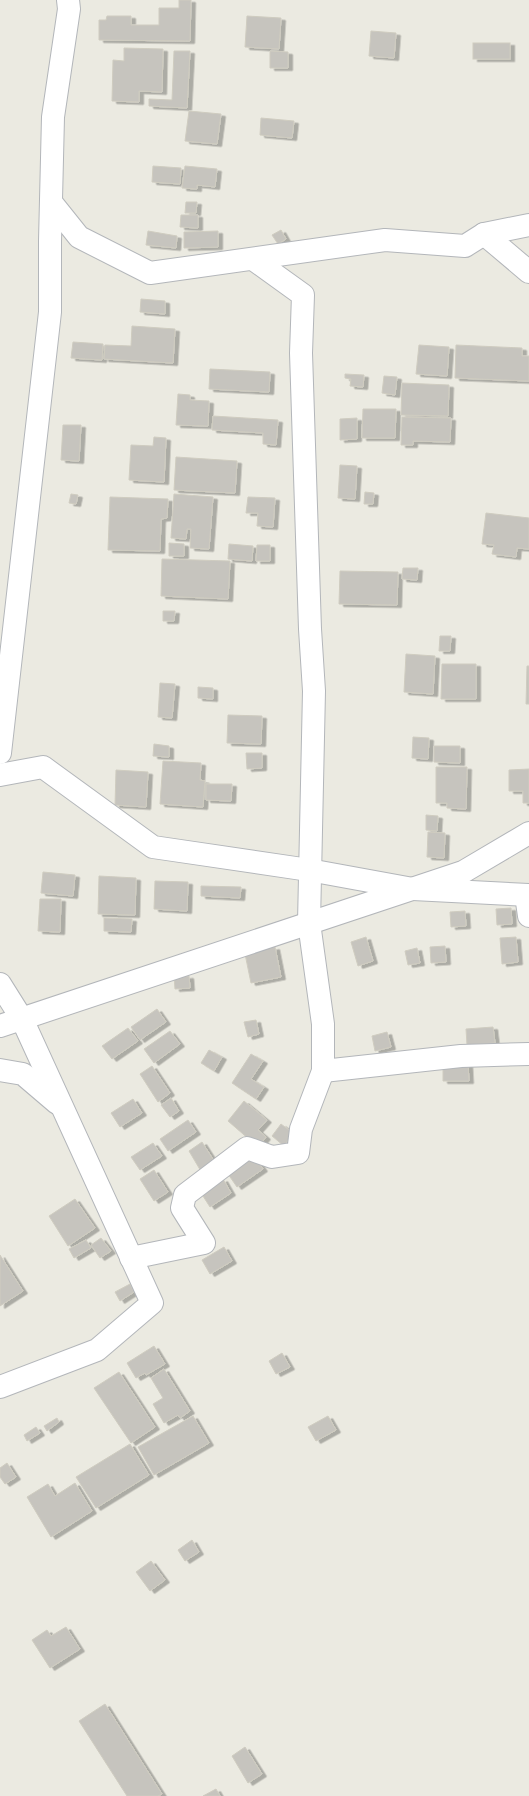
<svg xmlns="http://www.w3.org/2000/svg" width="529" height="1796" viewBox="0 0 529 1796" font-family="Manrope,sans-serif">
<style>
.building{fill:#c6c4be;stroke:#cfccc0;filter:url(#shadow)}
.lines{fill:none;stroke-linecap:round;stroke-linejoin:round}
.minor-casing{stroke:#b3b6ba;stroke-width:24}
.minor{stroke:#fff;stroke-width:22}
</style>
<defs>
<filter id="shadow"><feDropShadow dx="4.5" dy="2.5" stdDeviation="0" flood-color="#0004"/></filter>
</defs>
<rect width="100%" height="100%" fill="#ebeae1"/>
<g class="building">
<path d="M179,0H191L190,41L99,40V20H106L107,16H131V25H159V8H179Z"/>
<path d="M247,16L281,18L279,49L245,47Z"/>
<path d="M371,31L396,33L394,58L369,56Z"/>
<rect x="473" y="43" width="37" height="16"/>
<path d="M124,48L163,49L162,92L139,91V102L112,101L113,60L124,61Z"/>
<path d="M174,51H190L187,108L149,106V99L172,100Z"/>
<path d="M270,51L288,52V68H270Z"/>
<path d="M189,111L221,114L217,144L185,141Z"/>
<path d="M261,118L294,121L292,138L260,135Z"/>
<path d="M153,166L181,168L180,184L152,182Z"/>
<path d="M185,166L217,169L215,187L197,185V189L182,188Z"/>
<path d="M186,202H197L196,213H185Z"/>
<path d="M181,215H198V228L180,227Z"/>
<path d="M281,230L286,239L278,244L272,235Z"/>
<path d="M148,231L177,236L176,248L146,245Z"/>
<path d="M218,231V247L184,248V232Z"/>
<path d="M141,299L165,301V314L140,312Z"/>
<path d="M132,326L175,329L173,363L104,359L105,345L131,346Z"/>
<path d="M73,342L103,344L102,360L71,358Z"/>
<path d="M419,345L449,347L447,376L416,374Z"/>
<path d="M456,345L522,348V356H529V381L455,378Z"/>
<path d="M210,369L270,372L269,392L209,389Z"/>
<path d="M345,374L364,375L363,387L350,386L351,379L345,378Z"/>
<path d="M384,376L397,377L395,395L382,393Z"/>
<path d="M402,383L449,385L448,416L401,415Z"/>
<path d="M178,394L190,395V400L209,401L208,426L176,425Z"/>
<path d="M363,409H396L395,438H362Z"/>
<path d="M213,416L278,420L276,445L263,444V433L212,430Z"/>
<path d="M402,417L451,418L450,442L413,441V445H401Z"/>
<path d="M357,418V439L340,440V419Z"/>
<path d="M63,425H81L79,461L61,460Z"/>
<path d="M154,437L166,438L164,482L129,480L131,445L153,446Z"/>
<path d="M176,457L237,461L235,493L174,490Z"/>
<path d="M340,465L357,466L355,499L338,498Z"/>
<path d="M365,492L374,493L373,504H364Z"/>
<path d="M71,494L78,495L76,504L69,503Z"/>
<path d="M174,494L213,497L209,549L190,548L191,529H187L186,539L171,538Z"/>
<path d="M110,497L168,499L167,518L161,519L160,551L108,550Z"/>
<path d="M248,497L275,498L273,527L257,526L258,513H246Z"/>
<path d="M486,513L529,518V549L517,548L516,557L492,554L494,545L482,544Z"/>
<path d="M169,543L184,544V556H169Z"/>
<path d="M229,544L253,546L252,561L228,559Z"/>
<path d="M257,545H270V561H256Z"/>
<path d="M162,559L230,561L228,599L161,596Z"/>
<path d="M403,568H418L417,580L402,579Z"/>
<path d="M340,571L398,572L397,605L339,604Z"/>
<path d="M163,611H175L174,621H163Z"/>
<path d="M440,636H451L450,651H439Z"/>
<path d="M406,654L435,656L433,694L404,692Z"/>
<path d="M442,664H476V699H441Z"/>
<path d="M527,666H529V704H526Z"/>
<path d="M160,683L175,684L172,718L158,717Z"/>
<path d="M198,687L213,688V699L198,698Z"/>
<path d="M228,715L262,716L261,744L227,743Z"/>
<path d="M413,737L429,738L428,759L412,758Z"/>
<path d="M154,744L169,746V757L153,756Z"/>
<path d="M434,746H460V763L434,762Z"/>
<path d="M246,753H262V768L247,769Z"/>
<path d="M163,761L201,763L200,780L205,781L203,807L160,804Z"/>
<path d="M436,767H467L466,809L447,808V803H436Z"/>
<path d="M529,769V803H523V791H509V770Z"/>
<path d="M116,770L148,772L146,807L115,805Z"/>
<path d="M206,784H232L231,801L206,800Z"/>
<path d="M426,815L438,816L437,831L426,830Z"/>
<path d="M428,832L445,833L444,858L427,857Z"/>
<path d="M43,872L75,875L73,896L41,893Z"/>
<path d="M99,876L136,878L135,915L98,914Z"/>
<path d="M155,881L188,882L187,911L154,909Z"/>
<path d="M201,886L241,887L240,898L201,896Z"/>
<path d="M40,899H61L60,932L38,931Z"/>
<path d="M511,908L512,924L497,925L496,909Z"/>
<path d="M465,911L466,926L451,927L450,912Z"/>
<path d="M104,918L132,919L131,932L104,931Z"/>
<path d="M366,937L373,961L358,966L351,942Z"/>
<path d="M516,937L518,962L502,964L500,938Z"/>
<path d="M445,946L446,962L431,963L430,947Z"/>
<path d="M275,947L281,977L251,983L245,954Z"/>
<path d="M417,948L420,963L408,965L405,951Z"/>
<path d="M189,976L190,988L175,989L174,977Z"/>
<path d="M157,1009L166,1022L140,1040L131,1027Z"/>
<path d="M256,1020L259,1034L248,1037L244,1022Z"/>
<path d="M493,1027L495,1043L467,1045L466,1029Z"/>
<path d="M128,1028L138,1041L112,1059L102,1046Z"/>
<path d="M170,1031L180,1044L154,1063L144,1049Z"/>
<path d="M387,1032L391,1047L375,1051L372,1036Z"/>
<path d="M209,1050L222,1057L214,1071L201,1063Z"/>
<path d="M251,1054L263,1061L251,1079L264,1087L256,1099L232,1083Z"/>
<path d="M468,1064L469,1081H443V1065Z"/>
<path d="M152,1066L170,1093L158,1102L140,1074Z"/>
<path d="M171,1098L179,1111L170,1117L161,1105Z"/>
<path d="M133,1099L142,1113L120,1127L111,1113Z"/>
<path d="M244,1101L267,1120L258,1130L266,1137L258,1147L228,1121Z"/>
<path d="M188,1120L196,1132L168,1151L160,1139Z"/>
<path d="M281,1124L293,1133L284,1146L272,1136Z"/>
<path d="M202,1142L216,1164L202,1173L189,1151Z"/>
<path d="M153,1143L162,1156L140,1170L131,1157Z"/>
<path d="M254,1156L263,1169L237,1187L228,1174Z"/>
<path d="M154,1170L168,1192L154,1201L140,1179Z"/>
<path d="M223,1179L231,1193L210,1207L201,1193Z"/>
<path d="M75,1199L95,1228L68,1246L49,1216Z"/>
<path d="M101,1238L111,1251L100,1258L91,1245Z"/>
<path d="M86,1240L91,1248L74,1258L69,1249Z"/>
<path d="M224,1247L232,1261L210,1274L202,1260Z"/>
<path d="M0,1255L23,1291L0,1306Z"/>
<path d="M130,1284L134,1292L120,1301L115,1292Z"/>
<path d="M154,1346L165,1364L146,1375L145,1373L136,1378L127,1363Z"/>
<path d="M282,1353L290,1367L276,1374L269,1361Z"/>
<path d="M164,1369L190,1411L180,1418L178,1415L164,1423L153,1404L163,1398L151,1378Z"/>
<path d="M119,1372L155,1427L131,1443L94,1388Z"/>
<path d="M193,1416L209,1443L154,1475L138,1447Z"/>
<path d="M328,1416L336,1430L316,1441L308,1427Z"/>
<path d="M57,1418L59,1422L47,1431L44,1426Z"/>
<path d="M36,1427L40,1433L27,1441L24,1435Z"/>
<path d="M130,1444L149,1475L96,1508L76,1477Z"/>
<path d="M7,1463L16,1477L5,1484L0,1477V1468Z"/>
<path d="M75,1483L92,1511L51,1537L27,1497L48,1484L55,1496Z"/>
<path d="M192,1540L199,1552L185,1561L178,1550Z"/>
<path d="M151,1561L165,1580L150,1591L136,1572Z"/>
<path d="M66,1627L80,1649L50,1668L32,1640L47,1630L51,1636Z"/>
<path d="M105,1704L162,1794L158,1796H127L79,1721Z"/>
<path d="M245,1747L262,1774L248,1783L232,1756Z"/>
<path d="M216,1789L220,1796H203Z"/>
</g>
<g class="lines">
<defs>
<g id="minor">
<path d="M51,202L79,237L150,273L385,240L465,246L484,234L529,225"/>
<path d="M484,234L529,272"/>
<path d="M0,753L50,312V241L53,117L69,9L68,0"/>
<path d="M0,775L43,767L153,847L309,870L413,889L529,895"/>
<path d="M526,895L529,916"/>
<path d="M0,984L22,1019L152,1303L97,1350L0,1387"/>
<path d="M0,1026L463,872L529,833"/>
<path d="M0,1070L23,1074L57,1103"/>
<path d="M323,1071L461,1056L529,1054"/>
<path d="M131,1258L204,1243L182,1208L185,1195L247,1148L272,1157L298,1153L301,1129L323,1071V1024L309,923L314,691L310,629L301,353L303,295L253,259"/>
</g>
</defs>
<use href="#minor" class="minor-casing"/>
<use href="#minor" class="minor"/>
</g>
</svg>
